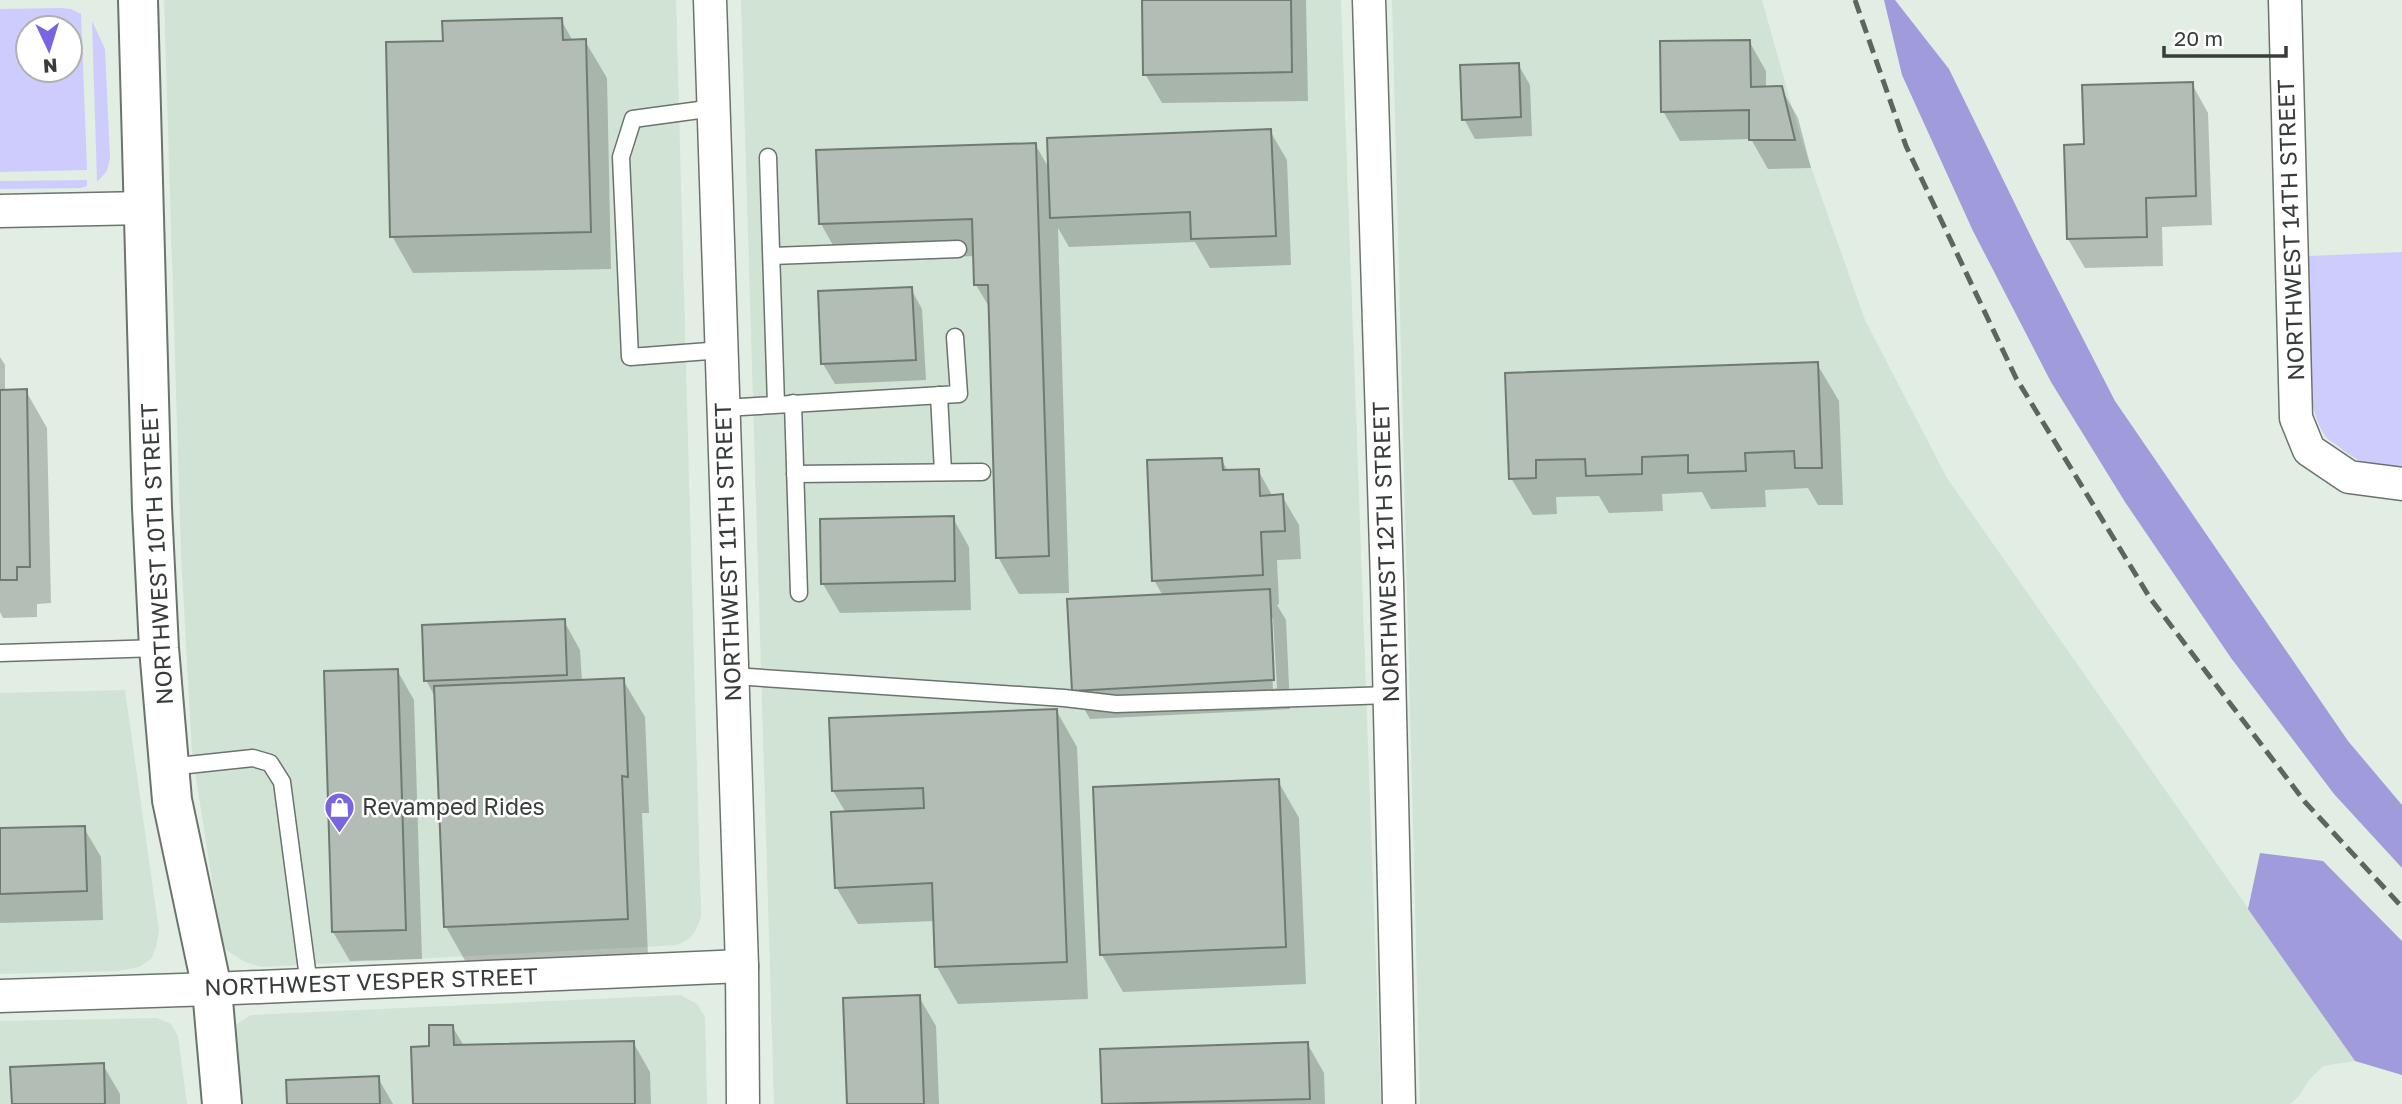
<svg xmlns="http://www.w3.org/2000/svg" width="2402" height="1104" viewBox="0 0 2402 1104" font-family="'Golos Text',sans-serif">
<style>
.built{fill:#d1e3d5}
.green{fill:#ceccfc;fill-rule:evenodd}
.forest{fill:#a09cdb}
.shadow{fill:#0003;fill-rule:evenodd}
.building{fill:#b2bdb5;stroke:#707a72;stroke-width:2}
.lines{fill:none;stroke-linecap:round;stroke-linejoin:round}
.lane-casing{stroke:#6a746c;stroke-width:19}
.street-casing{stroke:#6a746c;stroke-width:35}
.secondary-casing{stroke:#6a746c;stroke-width:42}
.lane{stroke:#fff;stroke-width:16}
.street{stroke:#fff;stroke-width:32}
.secondary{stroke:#fff;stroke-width:38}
.rail{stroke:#5e655f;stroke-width:5;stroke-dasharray:14 7;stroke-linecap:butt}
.labels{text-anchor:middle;stroke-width:5;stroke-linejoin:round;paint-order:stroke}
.street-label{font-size:23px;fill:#383d39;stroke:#fff}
.poi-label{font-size:23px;fill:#383d39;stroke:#fff;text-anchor:start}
</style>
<rect width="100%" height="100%" fill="#e2eee4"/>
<g class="built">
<path d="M164,0H676L701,917L696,930L690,938L677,945L661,946L262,967L245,962L226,950L221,938L192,753L181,554Z"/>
<path d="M741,0H1341L1381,1104H774Z"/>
<path d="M1392,0H1762L1801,139L1865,320L1947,478L2355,1061L2323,1066L2308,1081L2300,1095L2290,1104H1420Z"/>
<path d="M125,690L159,931L156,947L151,959L139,967L118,971L0,974V693Z"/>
<path d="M681,995L697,1004L705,1017L707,1104H235L234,1026L251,1015Z"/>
<path d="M157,1018L171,1024L178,1036L187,1104H0V1021Z"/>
</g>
<g class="green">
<path d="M61,8L71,9L81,14L87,170L0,172V9ZM28,28H70V70H28Z"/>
<path d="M92,21L105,49L110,158L107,171L97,182Z"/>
<path d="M87,180V186L81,188L0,189V181Z"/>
<path d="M2402,252V468C2377,468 2357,463 2338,446C2334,443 2328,440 2325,436C2299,397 2309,303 2309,256Z"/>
</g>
<g class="forest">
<path d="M1884,0H1895L1949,69L2038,251L2115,401L2348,741L2402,805V868L2334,794L2231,658L2125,502L2051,382L1973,231L1902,75Z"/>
<path d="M2260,853L2323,861L2402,941V1075L2355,1061L2248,909Z"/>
</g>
<g class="shadow">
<path d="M1144,0H1306L1308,101L1162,103L1145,74Z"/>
<path d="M561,20L573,41H585L607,78L611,269L413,273L392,236L444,43Z"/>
<path d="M1749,41L1766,71V88H1781L1798,118L1811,168L1768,169L1751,139L1680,141L1663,111Z"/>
<path d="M1518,64L1530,85L1532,136L1475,139L1464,119Z"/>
<path d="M2192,84L2208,113L2212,225L2162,227L2163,266L2085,268L2068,239L2086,146Z"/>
<path d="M1270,131L1287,160L1291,265L1210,268L1195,242L1069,247L1058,228L1069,593L1019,594L998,557L991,310L976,285L975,256L842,261L821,224L1035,144L1050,170Z"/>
<path d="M911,289L922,309L926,380L835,384L823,364Z"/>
<path d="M0,357L5,365V391H26L47,428L51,603L37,604V617L3,618L0,612Z"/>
<path d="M1817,364L1839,401L1843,505H1818L1808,488L1765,490L1766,507L1711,509L1702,492L1662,494L1663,511L1609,513L1599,496L1556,497L1557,514L1533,515L1511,478L1507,374Z"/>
<path d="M1221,459L1228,471L1258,470L1273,497L1282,496L1299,525L1301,559L1277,560L1279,604L1277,605L1286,620L1290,709L1090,719L1073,690L1163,596L1154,580ZM1269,618H1273L1277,688L1273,689Z"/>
<path d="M953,518L969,547L971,610L840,613L823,584Z"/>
<path d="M564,621L580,650L582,681L623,680L645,717L649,813H642L648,956L467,964L446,927L436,699L426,680Z"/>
<path d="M397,670L414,700L422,959L350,961L333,932Z"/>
<path d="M1056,710L1077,747L1088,999L958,1004L937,967L935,921L858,924L836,887L846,813L833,791Z"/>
<path d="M1278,781L1299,818L1306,984L1123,992L1102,955Z"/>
<path d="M84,828L101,857L103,920L0,923V830Z"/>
<path d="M919,997L936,1026L939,1104H848Z"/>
<path d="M452,1026L464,1046L633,1042L650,1072L651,1104H415Z"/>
<path d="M1307,1043L1324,1073L1325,1104H1103L1102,1050Z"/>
<path d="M103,1065L120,1094V1104H13Z"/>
<path d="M378,1078L393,1104H289Z"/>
</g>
<g class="building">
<path d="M1142,0H1291L1292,72L1143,75Z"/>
<path d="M562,18L563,40L586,39L591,232L390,237L386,42L443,41L442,21Z"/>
<path d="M1750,40L1751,87L1782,86L1795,140H1749V110L1661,112L1660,41Z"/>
<path d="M1519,63L1521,117L1462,120L1460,65Z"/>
<path d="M2193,82L2196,196L2146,198L2147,237L2067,239L2064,145L2084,144L2082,85Z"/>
<path d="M1271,129L1276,236L1191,239L1190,212L1050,218L1047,138Z"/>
<path d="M1036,143L1049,556L996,558L988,285H974L972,219L819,224L816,150Z"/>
<path d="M912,287L916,360L821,364L818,291Z"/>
<path d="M1818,362L1822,468H1795L1794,451L1745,453L1746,471L1688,473V455L1642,457V474L1586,476L1585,459L1536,460V478L1509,479L1505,373Z"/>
<path d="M27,389L30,567H17V580H0V390Z"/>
<path d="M1222,458L1223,470L1259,469L1260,496L1283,494L1285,531L1261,532L1263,575L1152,581L1147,460Z"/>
<path d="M954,516L955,581L821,584L820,519Z"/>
<path d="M1270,589L1274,680L1072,691L1067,599Z"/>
<path d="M565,619L567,675L424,681L422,625Z"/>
<path d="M398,669L406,930L332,932L324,671Z"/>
<path d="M624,678L628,777L622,776L628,919L444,927L434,686Z"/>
<path d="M1057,709L1067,962L935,967L932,883L835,888L831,812L924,808L923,788L832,791L829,718Z"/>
<path d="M1279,779L1286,947L1100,955L1093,787Z"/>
<path d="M85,826L87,891L0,894V828Z"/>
<path d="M920,995L924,1104H847L843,998Z"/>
<path d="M429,1025H453L454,1045L634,1041L635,1104H413L411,1047L429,1046Z"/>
<path d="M1308,1042L1310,1099L1102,1104L1100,1049Z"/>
<path d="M104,1063L105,1104H12L10,1067Z"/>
<path d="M379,1076L380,1104H287L286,1080Z"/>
</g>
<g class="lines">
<defs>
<g id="lane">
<path d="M714,108L633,119L621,157L630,357L722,350"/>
<path d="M768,157L776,404"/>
<path d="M772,256L958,249"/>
<path d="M939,395L943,472"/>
<path d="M793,403L799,593"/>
<path d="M724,408L959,394L955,337"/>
<path d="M795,474L982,472"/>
<path d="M0,653L159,648"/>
<path d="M733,676L1064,698L1116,704L1390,695"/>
<path d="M169,767L253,758L270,763L282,782L309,985"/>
</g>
<g id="street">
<path d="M710,0L742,966L743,1104"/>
<path d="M1369,0L1387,582L1399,1104"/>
<path d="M2285,0L2296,418L2309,450L2349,477L2402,484"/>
<path d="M0,211L145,208"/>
<path d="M0,996L212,989L742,966"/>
</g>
<path id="secondary" d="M138,0L152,508L159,648L172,800L212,989L222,1104"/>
</defs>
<use href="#lane" class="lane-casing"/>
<use href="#street" class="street-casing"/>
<use href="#secondary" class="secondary-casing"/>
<use href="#lane" class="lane"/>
<use href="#street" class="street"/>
<use href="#secondary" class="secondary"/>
<path class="rail" d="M1855,0L1906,146L2016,378L2150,598L2305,802L2402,907"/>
</g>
<defs>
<symbol id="shop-pin" viewBox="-11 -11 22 30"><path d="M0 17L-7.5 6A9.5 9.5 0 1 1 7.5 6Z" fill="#7965e0" stroke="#fff"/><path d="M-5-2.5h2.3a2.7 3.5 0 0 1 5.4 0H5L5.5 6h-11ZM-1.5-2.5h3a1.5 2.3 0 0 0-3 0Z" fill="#fff"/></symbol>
</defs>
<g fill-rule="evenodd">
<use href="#shop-pin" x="322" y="790" width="35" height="47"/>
</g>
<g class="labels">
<g class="street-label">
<text transform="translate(2291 230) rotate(-92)" y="8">NORTHWEST 14TH STREET</text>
<text transform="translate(728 552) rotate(-92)" y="8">NORTHWEST 11TH STREET</text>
<text transform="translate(1386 552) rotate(-92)" y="8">NORTHWEST 12TH STREET</text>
<text transform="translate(157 554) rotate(-93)" y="8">NORTHWEST 10TH STREET</text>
<text transform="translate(371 982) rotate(-2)" y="8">NORTHWEST VESPER STREET</text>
</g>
<g class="poi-label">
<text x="362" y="815">Revamped Rides</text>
</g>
</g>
<g transform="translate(49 49) rotate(176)"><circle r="33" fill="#ffffff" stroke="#afb1b0" stroke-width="2"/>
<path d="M0-5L12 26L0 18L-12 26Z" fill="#7965e0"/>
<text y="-10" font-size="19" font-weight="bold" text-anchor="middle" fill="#383d39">N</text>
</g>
<path d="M2164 46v10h122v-10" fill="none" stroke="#383d39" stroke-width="3.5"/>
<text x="2174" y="46" font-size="21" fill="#383d39" stroke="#ffffff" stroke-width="5" paint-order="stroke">20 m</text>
</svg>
